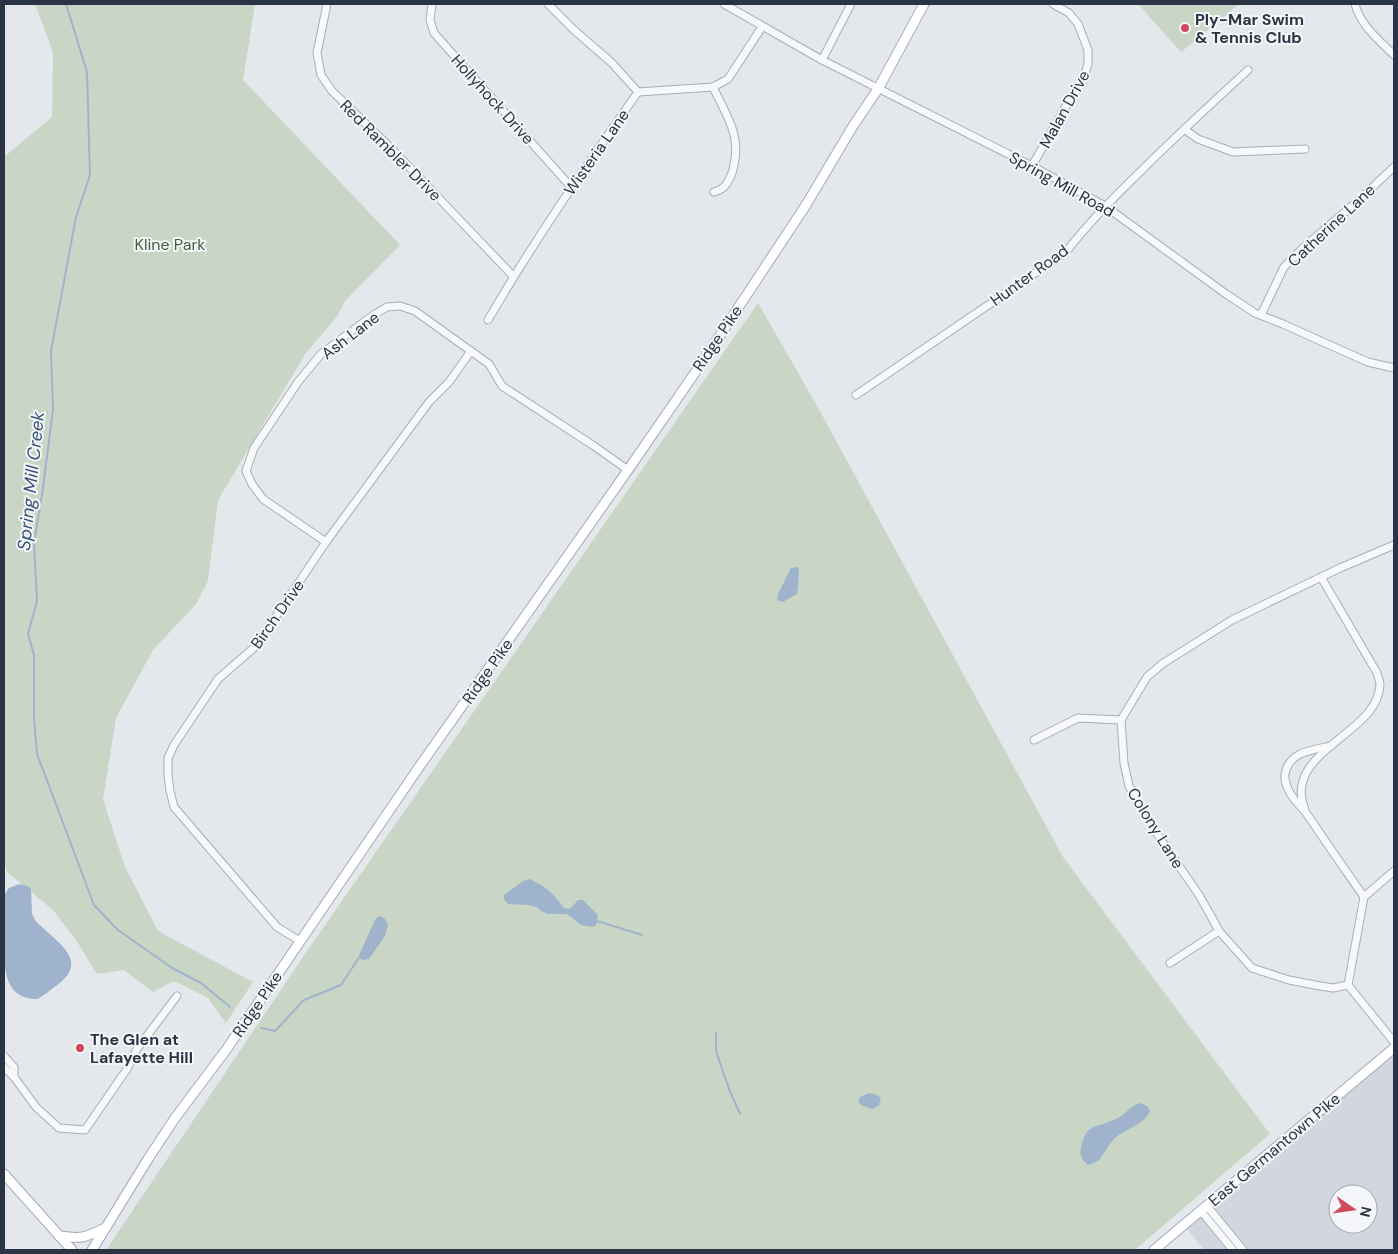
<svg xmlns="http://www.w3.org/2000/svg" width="1398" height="1254" viewBox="0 0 1398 1254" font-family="'DM Sans',sans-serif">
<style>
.built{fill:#d2d6de;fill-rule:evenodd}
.green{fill:#c9d6c5}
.water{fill:#9fb4cc}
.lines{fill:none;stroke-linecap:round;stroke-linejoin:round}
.stream{stroke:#9fb4cc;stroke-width:2}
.minor-casing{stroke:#a9aeb6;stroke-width:9}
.major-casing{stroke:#a3abb8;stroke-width:11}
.minor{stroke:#f7f8fa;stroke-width:7}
.major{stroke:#fff;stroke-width:9}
.poi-dot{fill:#d0495d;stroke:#f4f6f9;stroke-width:2}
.labels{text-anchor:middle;stroke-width:4;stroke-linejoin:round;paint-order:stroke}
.poi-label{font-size:16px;font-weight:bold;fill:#2b3444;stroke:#f4f6f9;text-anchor:start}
.street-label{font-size:16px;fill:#2b3444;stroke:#f4f6f9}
.park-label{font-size:16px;fill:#406038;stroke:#f4f6f9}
.water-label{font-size:18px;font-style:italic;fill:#345379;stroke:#f4f6f9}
</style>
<rect width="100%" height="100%" fill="#e4e7ec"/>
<path class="built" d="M1394,1048V1250H1204L1184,1225ZM1338,1194H1368V1224H1338Z"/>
<g class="green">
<path d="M35,4H255L243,80L400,245L345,301L338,315L306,353L218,500L208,581L196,604L153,650L116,718L103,799L125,867L158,931L253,982L226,1023L208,998L174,981L153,992L124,970L97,974L76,940L53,910L7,872L4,862V157L52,117L53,52Z"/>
<path d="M1138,4H1239L1181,52Z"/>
<path d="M758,303L816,404L1063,857L1270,1134L1135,1250H106L305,954Z"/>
</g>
<g class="water">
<path d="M796,567L799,568C798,577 799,585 797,594L783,602L777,600L778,594L791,568Z"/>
<path d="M529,879C546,886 553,893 564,908L570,909L578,900H583L597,914L598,916L596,925L592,927L581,925L567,914H548L541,911L537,907L528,905L508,904L504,899V895L523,881Z"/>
<path d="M19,884L28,886L31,889L32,914L35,920C54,941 93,960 56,986C50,990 44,996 37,999C2,999 4,963 4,938C4,924 4,909 4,895L9,888Z"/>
<path d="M380,916L385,919L388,925L385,936L369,959L362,960L359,955L376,918Z"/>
<path d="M869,1093L877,1095L881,1098L879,1105L873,1109L863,1106L858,1102L860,1097Z"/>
<path d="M1139,1103L1147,1106L1150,1111C1144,1125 1127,1128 1116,1137C1109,1143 1105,1153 1099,1160C1096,1162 1091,1164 1088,1165L1083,1160L1080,1153C1086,1121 1092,1130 1116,1119C1126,1114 1129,1107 1139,1103Z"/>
</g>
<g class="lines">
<g class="stream">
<path d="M66,4L87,72L90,175L76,217L51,351L53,409L43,488L34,543L37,601L28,634L34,655V718L37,754L94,905L118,930L172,968L201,983L230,1007"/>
<path d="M597,921L642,935"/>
<path d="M261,1028L275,1031L304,1000L341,985L358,959L361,956"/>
<path d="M716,1033V1051L729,1089L740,1114"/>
</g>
<defs>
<g id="minor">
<path d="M327,4L317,53L321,75L332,91L392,149L513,276"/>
<path d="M432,4L430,20L434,33L571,187"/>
<path d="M548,4L574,30L612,63L638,92"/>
<path d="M724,4L822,60L1032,166L1105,206L1226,294L1255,313L1283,324L1325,343L1368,362L1394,368"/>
<path d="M1355,4C1360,25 1379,40 1394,55"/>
<path d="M822,60L851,4"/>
<path d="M713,87C726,115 741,134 734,165C733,172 729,182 724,187C722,189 717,191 714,192"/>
<path d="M638,92L713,87L728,79L762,27"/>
<path d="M1184,129L1198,139L1233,152L1305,149"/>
<path d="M1032,166L1066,106L1082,83L1088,64V50L1078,24L1069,13L1053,4"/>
<path d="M1261,315L1284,267L1303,248L1360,199L1394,167"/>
<path d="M488,320C534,241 585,167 638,92"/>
<path d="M856,395L1066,252C1089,222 1115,196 1142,170C1176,136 1212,103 1248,70"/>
<path d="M326,542L263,499L252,484L246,471L254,448L298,382L321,354L372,316L387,307L400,306L415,311L489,364L502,386L594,446L628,470"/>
<path d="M1034,740L1078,718L1121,720"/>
<path d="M1331,746C1313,750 1289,751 1285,774C1284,781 1287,787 1290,793C1295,802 1303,808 1309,817C1327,844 1346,871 1364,897L1348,985L1394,1042"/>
<path d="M1305,810C1281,751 1378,735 1380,685C1380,681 1378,677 1377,673L1321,577"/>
<path d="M1364,897L1394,871"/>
<path d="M300,941L277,927L174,807L170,791L168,775V758L174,745L218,679L256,646L326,542L429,402L449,382L471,351"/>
<path d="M1170,963L1219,931"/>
<path d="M1348,985L1333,988L1315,985L1289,980L1252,968L1219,931L1212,918L1199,895L1155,831L1129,786L1124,763L1121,720L1147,677L1162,664L1232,620L1340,568L1394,545"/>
<path d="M4,1056L14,1067V1077"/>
<path d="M4,1067L14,1077L36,1107L59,1128L85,1130L127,1069L137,1049L177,996"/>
<path d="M1207,1206L1243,1250"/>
<path d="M1201,1211L1233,1250"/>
</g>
<g id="major">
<path d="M4,1174L72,1250"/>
<path d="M59,1236C82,1239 84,1238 105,1228"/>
<path d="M92,1250L148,1159L175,1118L226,1050L417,770L628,470L703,361L806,205L853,126L878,89L924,4"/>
<path d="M1154,1250L1394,1048"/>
</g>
</defs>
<use href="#minor" class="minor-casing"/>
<use href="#major" class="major-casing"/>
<use href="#minor" class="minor"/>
<use href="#major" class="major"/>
</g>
<g class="poi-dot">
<circle cx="1185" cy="28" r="5"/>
<circle cx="80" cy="1048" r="5"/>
</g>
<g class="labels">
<g class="poi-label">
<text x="1195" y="25">Ply-Mar Swim<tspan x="1195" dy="18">&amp; Tennis Club</tspan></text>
<text x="90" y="1045">The Glen at<tspan x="90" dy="18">Lafayette Hill</tspan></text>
</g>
<g class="street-label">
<text transform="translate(493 99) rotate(48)" y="6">Hollyhock Drive</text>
<text transform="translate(1064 109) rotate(-61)" y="6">Malan Drive</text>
<text transform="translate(391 150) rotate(45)" y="6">Red Rambler Drive</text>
<text transform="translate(596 152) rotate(-55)" y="6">Wisteria Lane</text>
<text transform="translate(1062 184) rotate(29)" y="6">Spring Mill Road</text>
<text transform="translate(1331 225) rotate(-43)" y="6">Catherine Lane</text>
<text transform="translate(1029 275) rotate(-36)" y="6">Hunter Road</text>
<text transform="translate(350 335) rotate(-37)" y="6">Ash Lane</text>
<text transform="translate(717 338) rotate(-56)" y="6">Ridge Pike</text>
<text transform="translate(277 614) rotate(-55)" y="6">Birch Drive</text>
<text transform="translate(487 671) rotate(-55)" y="6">Ridge Pike</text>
<text transform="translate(1156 828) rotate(58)" y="6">Colony Lane</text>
<text transform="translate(257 1004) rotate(-56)" y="6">Ridge Pike</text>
<text transform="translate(1274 1149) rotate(-40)" y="6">East Germantown Pike</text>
</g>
<g class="park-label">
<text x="170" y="250">Kline Park</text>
</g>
<g class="water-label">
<text transform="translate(31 481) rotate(-84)" y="6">Spring Mill Creek</text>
</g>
</g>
<rect width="1398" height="1254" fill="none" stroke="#2b3444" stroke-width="10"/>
<g transform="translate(1353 1209) rotate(103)"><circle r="24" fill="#f4f6f9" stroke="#a4a8b1"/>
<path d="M0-4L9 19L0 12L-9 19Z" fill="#d0495d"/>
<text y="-8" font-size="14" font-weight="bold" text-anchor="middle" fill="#2b3444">N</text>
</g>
</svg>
